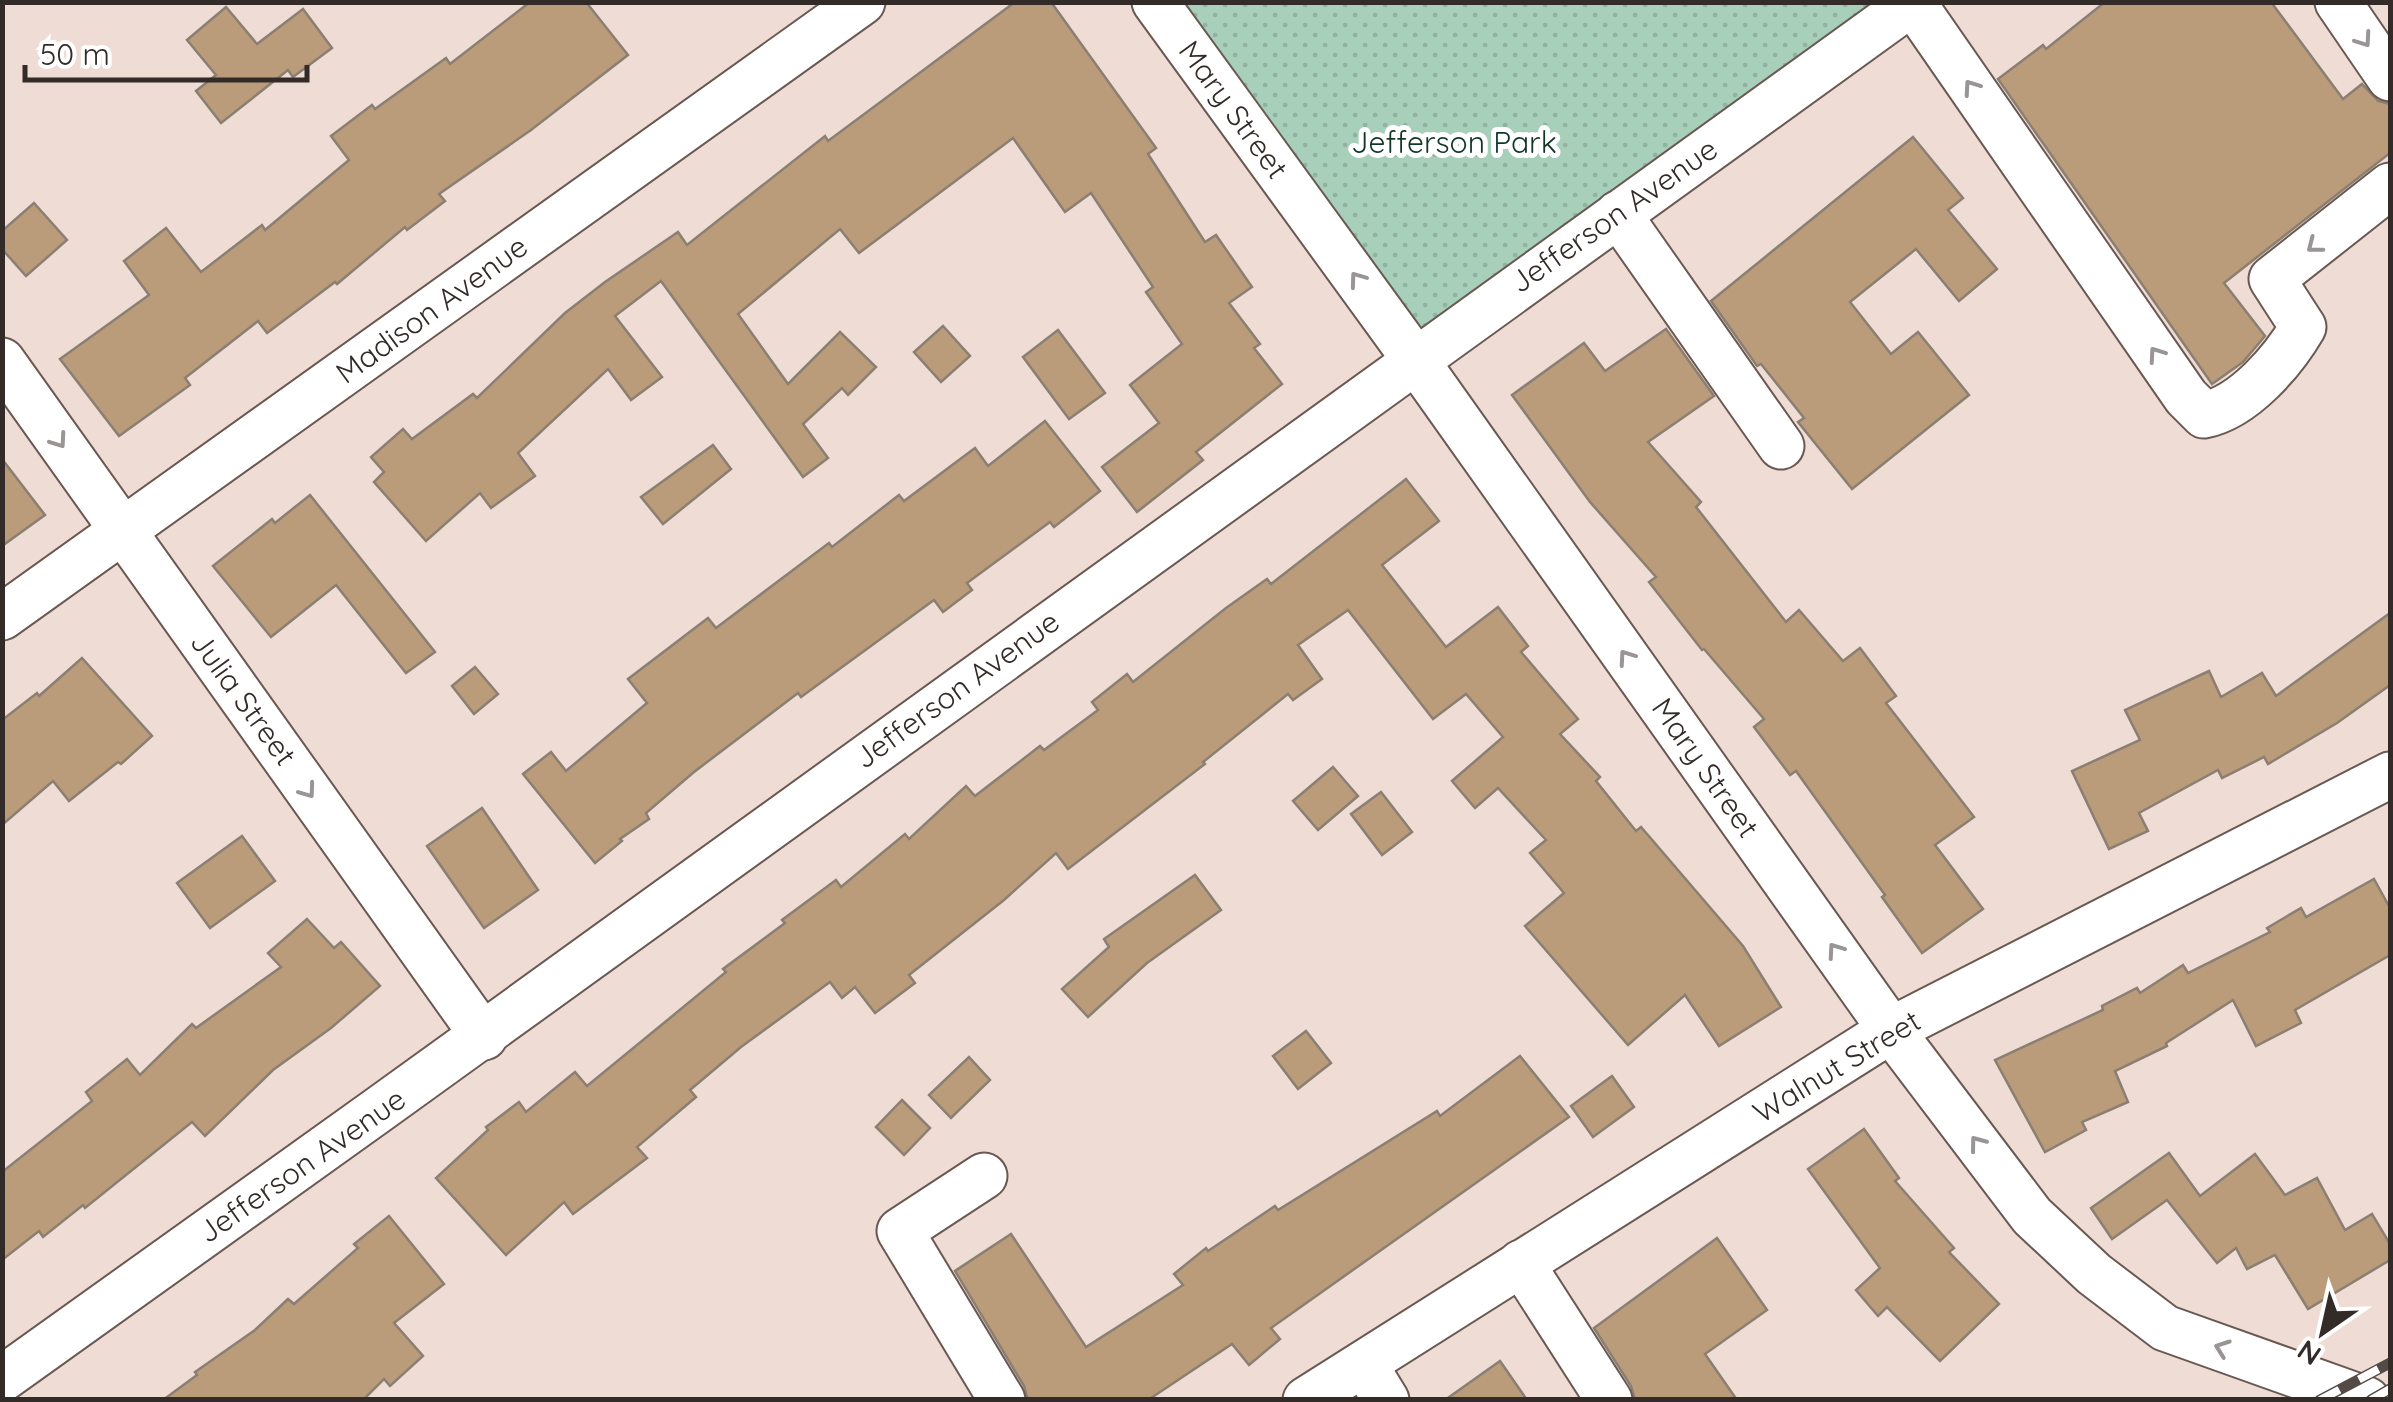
<svg xmlns="http://www.w3.org/2000/svg" width="2393" height="1402" viewBox="0 0 2393 1402" font-family="Quicksand,sans-serif">
<style>
.grass{fill:url(#grass-dots)}
.building{fill:#ba9c7a;stroke:#8a7f72;stroke-width:2.5}
.lines{fill:none;stroke-linecap:round;stroke-linejoin:round}
.minor-casing{stroke:#695952;stroke-width:49}
.minor{stroke:#fff;stroke-width:45}
.rail-casing{stroke:#544b47;stroke-width:11}
.rail{stroke:#fff;stroke-width:8;stroke-dasharray:22;stroke-linecap:butt}
.oneway{stroke:#989594}
.labels{text-anchor:middle;stroke-width:10;stroke-linejoin:round;paint-order:stroke}
.street-label{font-size:30px;fill:#322b28;stroke:#fff}
.park-label{font-size:30px;fill:#103625;stroke:#fff}
</style>
<defs>
<pattern id="grass-dots" width="8" height="8" patternUnits="userSpaceOnUse" patternTransform="scale(2.5)"><rect width="8" height="8" fill="#a7cfb9"/><path d="M2 2h.1M6 6h.1" fill="none" stroke="#90b29f" stroke-width="1.8" stroke-linecap="round"/></pattern>
</defs>
<rect width="100%" height="100%" fill="#efdcd4"/>
<path class="grass" d="M1182,3H1883L1436,331L1415,330Z"/>
<g class="building">
<path d="M530,2H586L628,55L531,130L439,194L445,201L407,230L405,227L337,284L335,282L267,333L258,321L185,378L190,385L119,436L60,359L149,295L124,261L166,228L201,272L262,225L265,230L349,160L331,136L372,105L375,109L446,58L450,64Z"/>
<path d="M1015,2H1051L1156,148L1148,154L1205,242L1216,235L1252,287L1229,303L1260,344L1254,348L1282,384L1196,452L1203,460L1137,512L1102,467L1159,423L1130,385L1182,344L1146,292L1153,287L1091,193L1065,212L1013,138L859,253L840,229L738,314L788,384L840,332L876,367L848,395L842,388L803,424L828,458L803,477L661,281L615,316L662,377L631,400L608,369L518,453L535,476L491,508L480,493L426,541L374,482L384,472L371,457L403,429L412,439L473,394L477,398L565,313L605,282L678,232L687,245L825,136L828,141Z"/>
<path d="M2105,2H2271L2343,99L2362,84L2378,101L2390,104V153L2224,283L2265,336L2243,362L2212,384L1998,79L2043,45L2046,49Z"/>
<path d="M226,7L257,44L303,9L332,48L293,77L288,70L221,123L196,91L216,75L187,40Z"/>
<path d="M1913,137L1963,198L1948,210L1997,269L1959,301L1916,249L1850,302L1891,354L1918,332L1969,395L1852,489L1798,422L1804,418L1761,364L1757,366L1711,301Z"/>
<path d="M34,203L67,240L26,276L2,249V231Z"/>
<path d="M943,326L970,356L941,382L914,352Z"/>
<path d="M1666,329L1714,396L1648,442L1701,502L1696,507L1786,622L1799,610L1843,661L1860,648L1896,696L1886,703L1974,817L1935,845L1983,909L1922,953L1882,897L1885,895L1796,771L1790,775L1754,727L1764,719L1704,649L1702,650L1649,582L1656,577L1590,502L1512,395L1584,343L1605,371Z"/>
<path d="M1058,330L1105,393L1069,419L1023,357Z"/>
<path d="M1045,421L1100,491L1054,527L1050,522L967,583L972,590L943,612L934,600L801,697L798,693L694,772L646,813L649,819L620,839L622,841L595,863L523,774L551,752L566,771L647,703L628,679L708,618L716,628L829,543L832,547L899,495L904,501L975,448L988,466Z"/>
<path d="M713,445L731,469L663,524L641,497Z"/>
<path d="M2,459L45,515L2,546Z"/>
<path d="M1406,479L1439,521L1382,565L1446,647L1498,607L1528,646L1521,652L1578,719L1560,734L1600,777L1596,781L1636,831L1641,827L1743,946L1781,1007L1719,1046L1685,995L1628,1045L1525,926L1564,893L1530,853L1546,840L1498,788L1475,808L1452,781L1503,737L1466,694L1433,719L1348,610L1298,645L1322,679L1293,700L1288,694L1203,762L1205,764L1068,869L1056,853L1004,900L909,975L915,983L875,1013L855,987L842,998L830,982L741,1047L690,1090L696,1097L637,1147L647,1158L573,1214L564,1202L506,1255L436,1178L488,1130L486,1127L519,1102L526,1112L575,1072L587,1086L726,972L723,969L785,923L782,920L836,880L841,887L905,834L909,839L966,786L975,796L1040,746L1044,750L1098,710L1092,702L1127,674L1133,682L1226,608L1267,579L1271,584Z"/>
<path d="M310,495L435,652L406,673L336,585L271,637L213,566L272,519L275,523Z"/>
<path d="M2390,613V685L2337,723L2268,764L2264,757L2222,778L2218,770L2139,813L2148,831L2109,849L2072,771L2140,740L2125,710L2209,671L2221,697L2262,673L2276,696Z"/>
<path d="M82,658L152,736L121,764L118,762L69,801L53,781L2,825V720L37,693L39,696Z"/>
<path d="M475,667L498,694L474,714L452,686Z"/>
<path d="M1333,767L1358,796L1318,830L1293,801Z"/>
<path d="M1381,792L1412,832L1382,855L1351,814Z"/>
<path d="M482,808L538,890L484,928L427,846Z"/>
<path d="M242,836L275,881L210,928L177,883Z"/>
<path d="M1195,875L1221,910L1147,963L1088,1017L1062,989L1109,947L1104,939Z"/>
<path d="M2374,879L2390,908V955L2295,1010L2301,1023L2256,1046L2233,1000L2166,1043L2167,1046L2115,1071L2128,1102L2082,1122L2086,1130L2045,1152L1995,1060L2103,1010L2102,1006L2137,988L2140,993L2183,965L2188,973L2270,932L2267,928L2301,908L2306,917Z"/>
<path d="M307,919L334,948L341,942L380,986L331,1028L273,1070L205,1136L192,1122L85,1208L83,1205L43,1237L39,1231L2,1260V1172L92,1101L86,1092L127,1059L140,1075L192,1024L196,1028L281,967L268,953Z"/>
<path d="M1306,1031L1331,1063L1298,1089L1273,1056Z"/>
<path d="M1520,1056L1569,1117L1271,1328L1280,1339L1249,1365L1232,1344L1148,1400H1028L1024,1386L955,1271L1011,1234L1086,1347L1183,1285L1174,1274L1206,1248L1208,1251L1275,1206L1278,1210L1437,1111L1440,1116Z"/>
<path d="M969,1057L990,1080L951,1118L929,1095Z"/>
<path d="M1612,1076L1634,1107L1593,1137L1571,1106Z"/>
<path d="M902,1100L930,1128L904,1155L876,1127Z"/>
<path d="M1864,1129L1899,1178L1895,1181L1954,1248L1949,1252L1999,1304L1940,1361L1887,1307L1878,1316L1856,1290L1880,1268L1808,1169Z"/>
<path d="M2169,1153L2200,1196L2255,1154L2285,1195L2317,1178L2345,1230L2372,1214L2390,1244V1260L2308,1309L2275,1255L2247,1269L2236,1248L2217,1263L2167,1200L2112,1239L2091,1208Z"/>
<path d="M389,1216L444,1284L394,1323L423,1356L390,1386L384,1379L363,1400H163L197,1375L195,1372L255,1330L288,1299L294,1304L358,1248L354,1244Z"/>
<path d="M1717,1238L1767,1310L1705,1354L1737,1400H1635L1631,1386L1594,1328Z"/>
<path d="M1500,1361L1527,1400H1445Z"/>
</g>
<g class="lines">
<defs>
<g id="minor">
<path d="M1155,2L1414,358L1891,1030L2032,1216L2094,1274L2165,1328L2367,1400"/>
<path d="M2338,2L2390,78"/>
<path d="M1913,3L2186,397L2204,415C2244,407 2283,361 2303,327L2272,279L2390,186"/>
<path d="M1618,214L1781,446"/>
<path d="M2,361L484,1037"/>
<path d="M2,617L862,2"/>
<path d="M984,1176L900,1231L1002,1400"/>
<path d="M1521,1263L1609,1400"/>
<path d="M1364,1364L1386,1400"/>
<path d="M2,1379C642,924 1275,459 1913,2"/>
<path d="M1306,1400L1891,1030L2390,775"/>
</g>
</defs>
<use href="#minor" class="minor-casing"/>
<use href="#minor" class="minor"/>
<defs>
<g id="rail">
<path d="M2320,1400L2390,1363"/>
<path d="M2371,1400L2390,1389"/>
</g>
</defs>
<use href="#rail" class="rail-casing"/>
<use href="#rail" class="rail"/>
</g>
<defs><path id="oneway-chevron" d="M-2-3.5L2.5 0L-2 3.5" fill="none" stroke-width="1.6" stroke-linecap="round" stroke-linejoin="round" transform="scale(2.5)"/></defs>
<g class="oneway">
<use href="#oneway-chevron" transform="translate(2364 40) rotate(55)"/>
<use href="#oneway-chevron" transform="translate(1971 87) rotate(-125)"/>
<use href="#oneway-chevron" transform="translate(2314 246) rotate(142)"/>
<use href="#oneway-chevron" transform="translate(1357 279) rotate(-126)"/>
<use href="#oneway-chevron" transform="translate(2156 354) rotate(-125)"/>
<use href="#oneway-chevron" transform="translate(59 441) rotate(55)"/>
<use href="#oneway-chevron" transform="translate(1626 657) rotate(-125)"/>
<use href="#oneway-chevron" transform="translate(308 791) rotate(54)"/>
<use href="#oneway-chevron" transform="translate(1835 950) rotate(-125)"/>
<use href="#oneway-chevron" transform="translate(1977 1143) rotate(-127)"/>
<use href="#oneway-chevron" transform="translate(2222 1348) rotate(-160)"/>
</g>
<g class="labels">
<g class="street-label">
<text transform="translate(1233 110) rotate(54)" y="10">Mary Street</text>
<text transform="translate(1614 216) rotate(-35)" y="10">Jefferson Avenue</text>
<text transform="translate(432 310) rotate(-36)" y="10">Madison Avenue</text>
<text transform="translate(957 690) rotate(-36)" y="10">Jefferson Avenue</text>
<text transform="translate(243 699) rotate(54)" y="10">Julia Street</text>
<text transform="translate(1705 768) rotate(55)" y="10">Mary Street</text>
<text transform="translate(1837 1067) rotate(-31)" y="10">Walnut Street</text>
<text transform="translate(302 1166) rotate(-35)" y="10">Jefferson Avenue</text>
</g>
<g class="park-label">
<text x="1454" y="153">Jefferson Park</text>
</g>
</g>
<rect width="2393" height="1402" fill="none" stroke="#322b28" stroke-width="10"/>
<g transform="translate(2323 1332) rotate(214)" stroke="#ffffff" stroke-width="8" paint-order="stroke">
<path d="M0-8L18 38L0 25L-18 38Z" fill="#322b28"/>
<text y="-15" font-size="28" font-weight="bold" text-anchor="middle" fill="#322b28">N</text>
</g>
<path d="M25 65v15h282v-15" fill="none" stroke="#322b28" stroke-width="5"/>
<text x="40" y="65" font-size="30" fill="#322b28" stroke="#ffffff" stroke-width="8" paint-order="stroke">50 m</text>
</svg>
